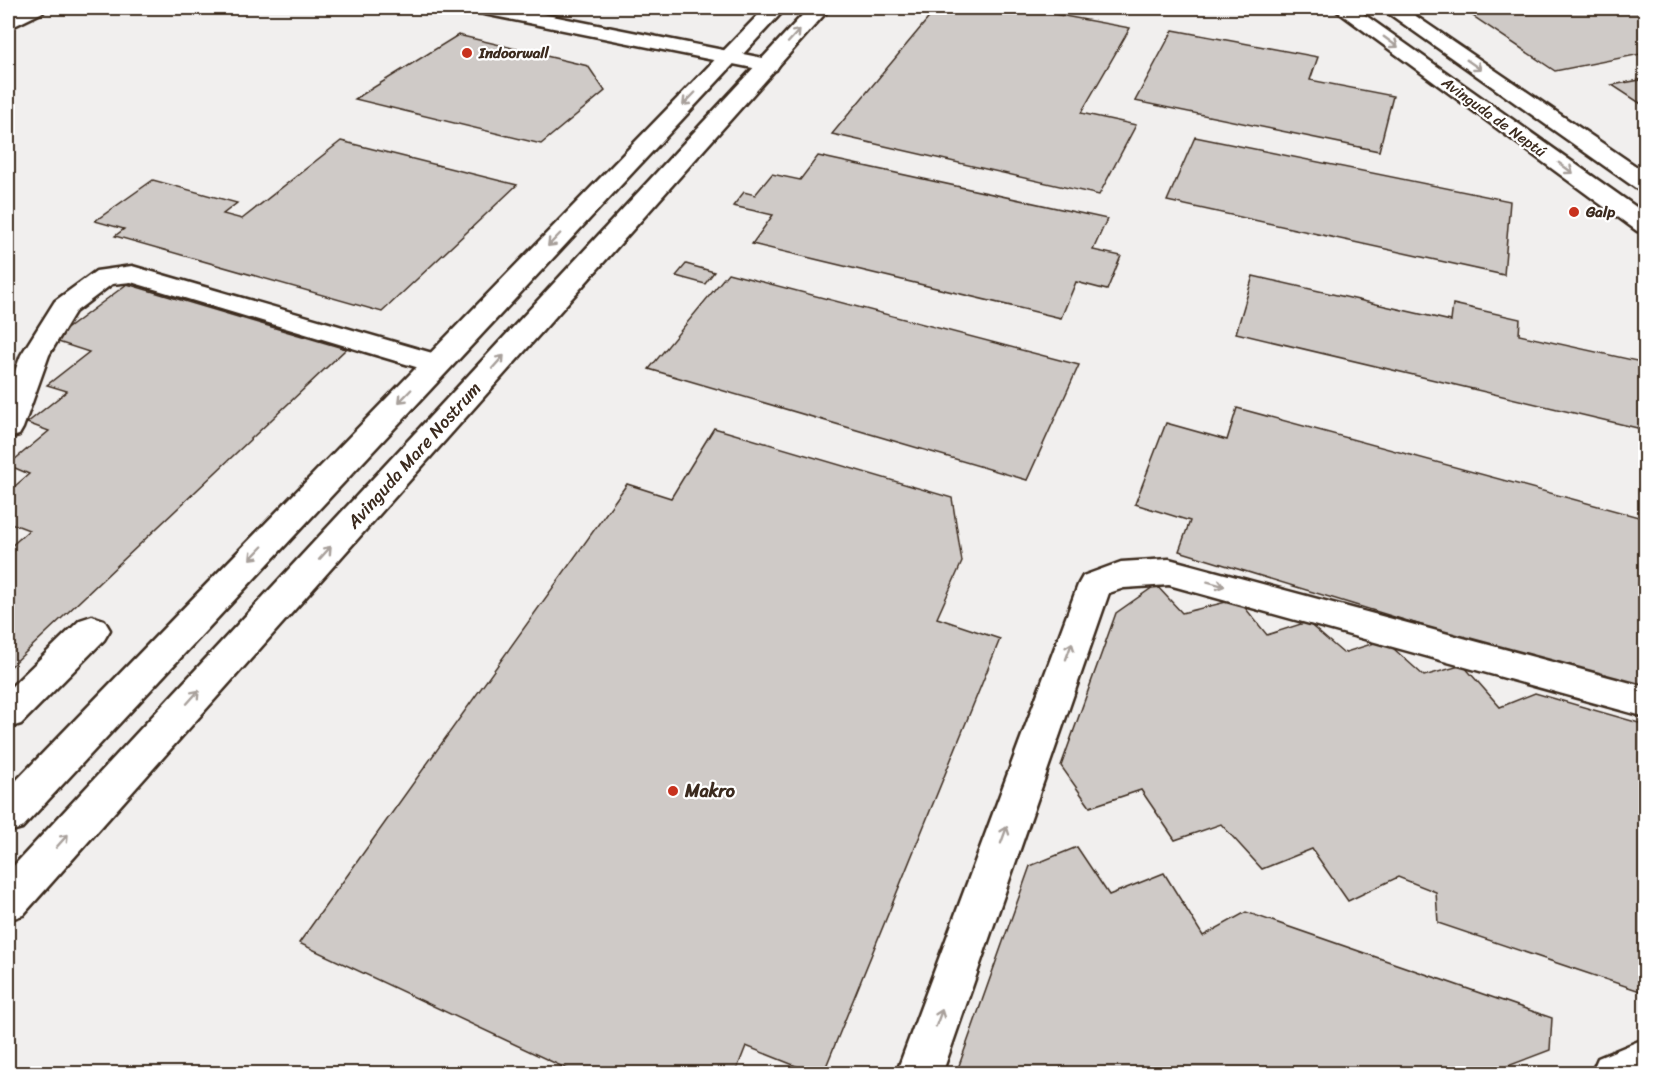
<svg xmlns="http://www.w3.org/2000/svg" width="1653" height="1081" viewBox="0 0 1653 1081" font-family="Sriracha,sans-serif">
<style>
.built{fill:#f1efee}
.building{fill:#cfcac7;stroke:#3b2a1e;stroke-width:1.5}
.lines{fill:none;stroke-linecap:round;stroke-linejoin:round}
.minor-casing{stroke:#3b2a1e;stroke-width:5}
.major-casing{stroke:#3b2a1e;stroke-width:5}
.minor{fill:#fff;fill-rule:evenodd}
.major{fill:#fff;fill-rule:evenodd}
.oneway{stroke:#a79f9a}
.poi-dot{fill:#c8321e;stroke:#fff;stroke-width:2}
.labels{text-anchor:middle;stroke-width:4.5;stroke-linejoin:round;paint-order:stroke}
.far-poi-label{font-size:15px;font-weight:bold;fill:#3b2a1e;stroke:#fff;text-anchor:start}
.far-street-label{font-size:15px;fill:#3b2a1e;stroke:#fff}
.street-label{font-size:18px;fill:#3b2a1e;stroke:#fff}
.poi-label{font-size:18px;font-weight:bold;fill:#3b2a1e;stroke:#fff;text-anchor:start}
</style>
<rect width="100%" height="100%" fill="#fff"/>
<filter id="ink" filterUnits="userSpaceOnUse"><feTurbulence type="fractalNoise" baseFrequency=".0167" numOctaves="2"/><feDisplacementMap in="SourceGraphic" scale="12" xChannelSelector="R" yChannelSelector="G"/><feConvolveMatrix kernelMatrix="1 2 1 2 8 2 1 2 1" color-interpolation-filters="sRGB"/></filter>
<g filter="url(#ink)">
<rect class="built" x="8" y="8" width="1637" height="1065"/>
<g class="building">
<path d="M937,8H1021L1130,28L1081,113L1136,125L1099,195L832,134Z"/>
<path d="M1461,8H1646V53L1555,71Z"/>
<path d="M1173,30L1318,57L1310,80L1393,96L1379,151L1135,101Z"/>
<path d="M458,35L588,66L605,91L541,144L355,99Z"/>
<path d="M1646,79V107L1612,85Z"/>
<path d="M1195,137L1510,201L1504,275L1167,201Z"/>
<path d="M341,141L517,185L382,312L115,236L124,229L95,221L153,180L237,203L223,214L242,219Z"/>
<path d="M818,156L1107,219L1093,250L1121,256L1107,290L1076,282L1061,318L752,244L773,215L733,206L744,192L755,195L772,174L800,180Z"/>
<path d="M686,264L714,272L705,284L676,276Z"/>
<path d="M728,273L1079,365L1027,480L649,369Z"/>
<path d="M1253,276L1451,321L1453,304L1520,319L1519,335L1646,363V430L1236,333Z"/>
<path d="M127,284L346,349L8,669V549L29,530L8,522V492L29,474L8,465L49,431L27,423L67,391L47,385L89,352L52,340Z"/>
<path d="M1237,408L1646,519V694L1179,551L1190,521L1135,504L1166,423L1227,440Z"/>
<path d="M714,428L952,498L962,562L937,618L1000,639L823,1074H816L746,1046L735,1074H578L299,943L627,484L671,498Z"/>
<path d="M1156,585L1182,613L1238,599L1267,635L1307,622L1343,653L1384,640L1424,676L1463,665L1500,707L1535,693L1646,725V993L1438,923L1436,892L1398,877L1348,901L1312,849L1262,869L1221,824L1175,840L1141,790L1090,807L1061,766L1116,613Z"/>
<path d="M1077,847L1109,895L1164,873L1203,936L1246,912L1552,1018L1550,1050L1487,1074H956L1030,866Z"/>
</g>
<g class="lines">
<defs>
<g id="minor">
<path d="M22,8H46L43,12L8,29V15Z"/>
<path d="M474,8H512L768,59L776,60L779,65L776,70L768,71L484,14L477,12Z"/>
<path d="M1333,8H1355L1646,214V233L1637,231Z"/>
<path d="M1381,8H1404L1646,173V191L1637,189Z"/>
<path d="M132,266L446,357L450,364L446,371L436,373L131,282L112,284L75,312L49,355L23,428L19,435L8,438V390L21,355L55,301L96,271Z"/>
<path d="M1169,559L1646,687V717L1169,585L1124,588L1109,593L942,1074H896L1078,585L1083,576L1121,562Z"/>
<path d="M92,616L104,620L110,630L104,640L21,724L8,728V690L80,620Z"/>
<path d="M1646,1038V1074H1591L1598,1058Z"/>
</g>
<g id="major">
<path d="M765,8H786L22,828L8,832V789Z"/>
<path d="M809,8H830L23,915L8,920V872Z"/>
</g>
</defs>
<use href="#minor" class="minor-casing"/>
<use href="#major" class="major-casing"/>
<use href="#minor" class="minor"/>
<use href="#major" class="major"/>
</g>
<defs><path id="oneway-shaft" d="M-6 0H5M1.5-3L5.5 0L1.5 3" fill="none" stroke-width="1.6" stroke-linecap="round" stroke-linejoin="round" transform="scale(1.5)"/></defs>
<g class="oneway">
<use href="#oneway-shaft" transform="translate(794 36) rotate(-48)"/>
<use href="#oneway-shaft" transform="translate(1391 42) rotate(36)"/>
<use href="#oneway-shaft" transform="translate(1474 65) rotate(35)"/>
<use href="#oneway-shaft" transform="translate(689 99) rotate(134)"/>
<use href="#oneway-shaft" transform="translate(1566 168) rotate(36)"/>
<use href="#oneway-shaft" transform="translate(554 240) rotate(134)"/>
<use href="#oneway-shaft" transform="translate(498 362) rotate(-48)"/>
<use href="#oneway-shaft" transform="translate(405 396) rotate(134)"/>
<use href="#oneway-shaft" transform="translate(256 553) rotate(134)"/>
<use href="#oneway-shaft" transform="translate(325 553) rotate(-48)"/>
<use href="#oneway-shaft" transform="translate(1216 584) rotate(15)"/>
<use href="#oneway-shaft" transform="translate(1069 651) rotate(-70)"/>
<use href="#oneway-shaft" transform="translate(193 697) rotate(-48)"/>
<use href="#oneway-shaft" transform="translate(1004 835) rotate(-70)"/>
<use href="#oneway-shaft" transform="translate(62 841) rotate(-48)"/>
<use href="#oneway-shaft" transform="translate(939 1018) rotate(-70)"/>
</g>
</g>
<g class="poi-dot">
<circle cx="467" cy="53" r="6"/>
<circle cx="1574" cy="212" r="6"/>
<circle cx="673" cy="791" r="6"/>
</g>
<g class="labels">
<g class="far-poi-label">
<text x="479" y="58">Indoorwall</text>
<text x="1586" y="217">Galp</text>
</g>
<g class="far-street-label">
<text transform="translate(1494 117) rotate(36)" y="5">Avinguda de Neptú</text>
</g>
<g class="street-label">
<text transform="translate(414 455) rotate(-48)" y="6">Avinguda Mare Nostrum</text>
</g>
<g class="poi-label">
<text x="685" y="797">Makro</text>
</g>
</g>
<rect width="1653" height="1081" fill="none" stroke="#fff" stroke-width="30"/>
<rect x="15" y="15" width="1623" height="1051" fill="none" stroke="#3b2a1e" stroke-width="2" filter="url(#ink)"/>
</svg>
